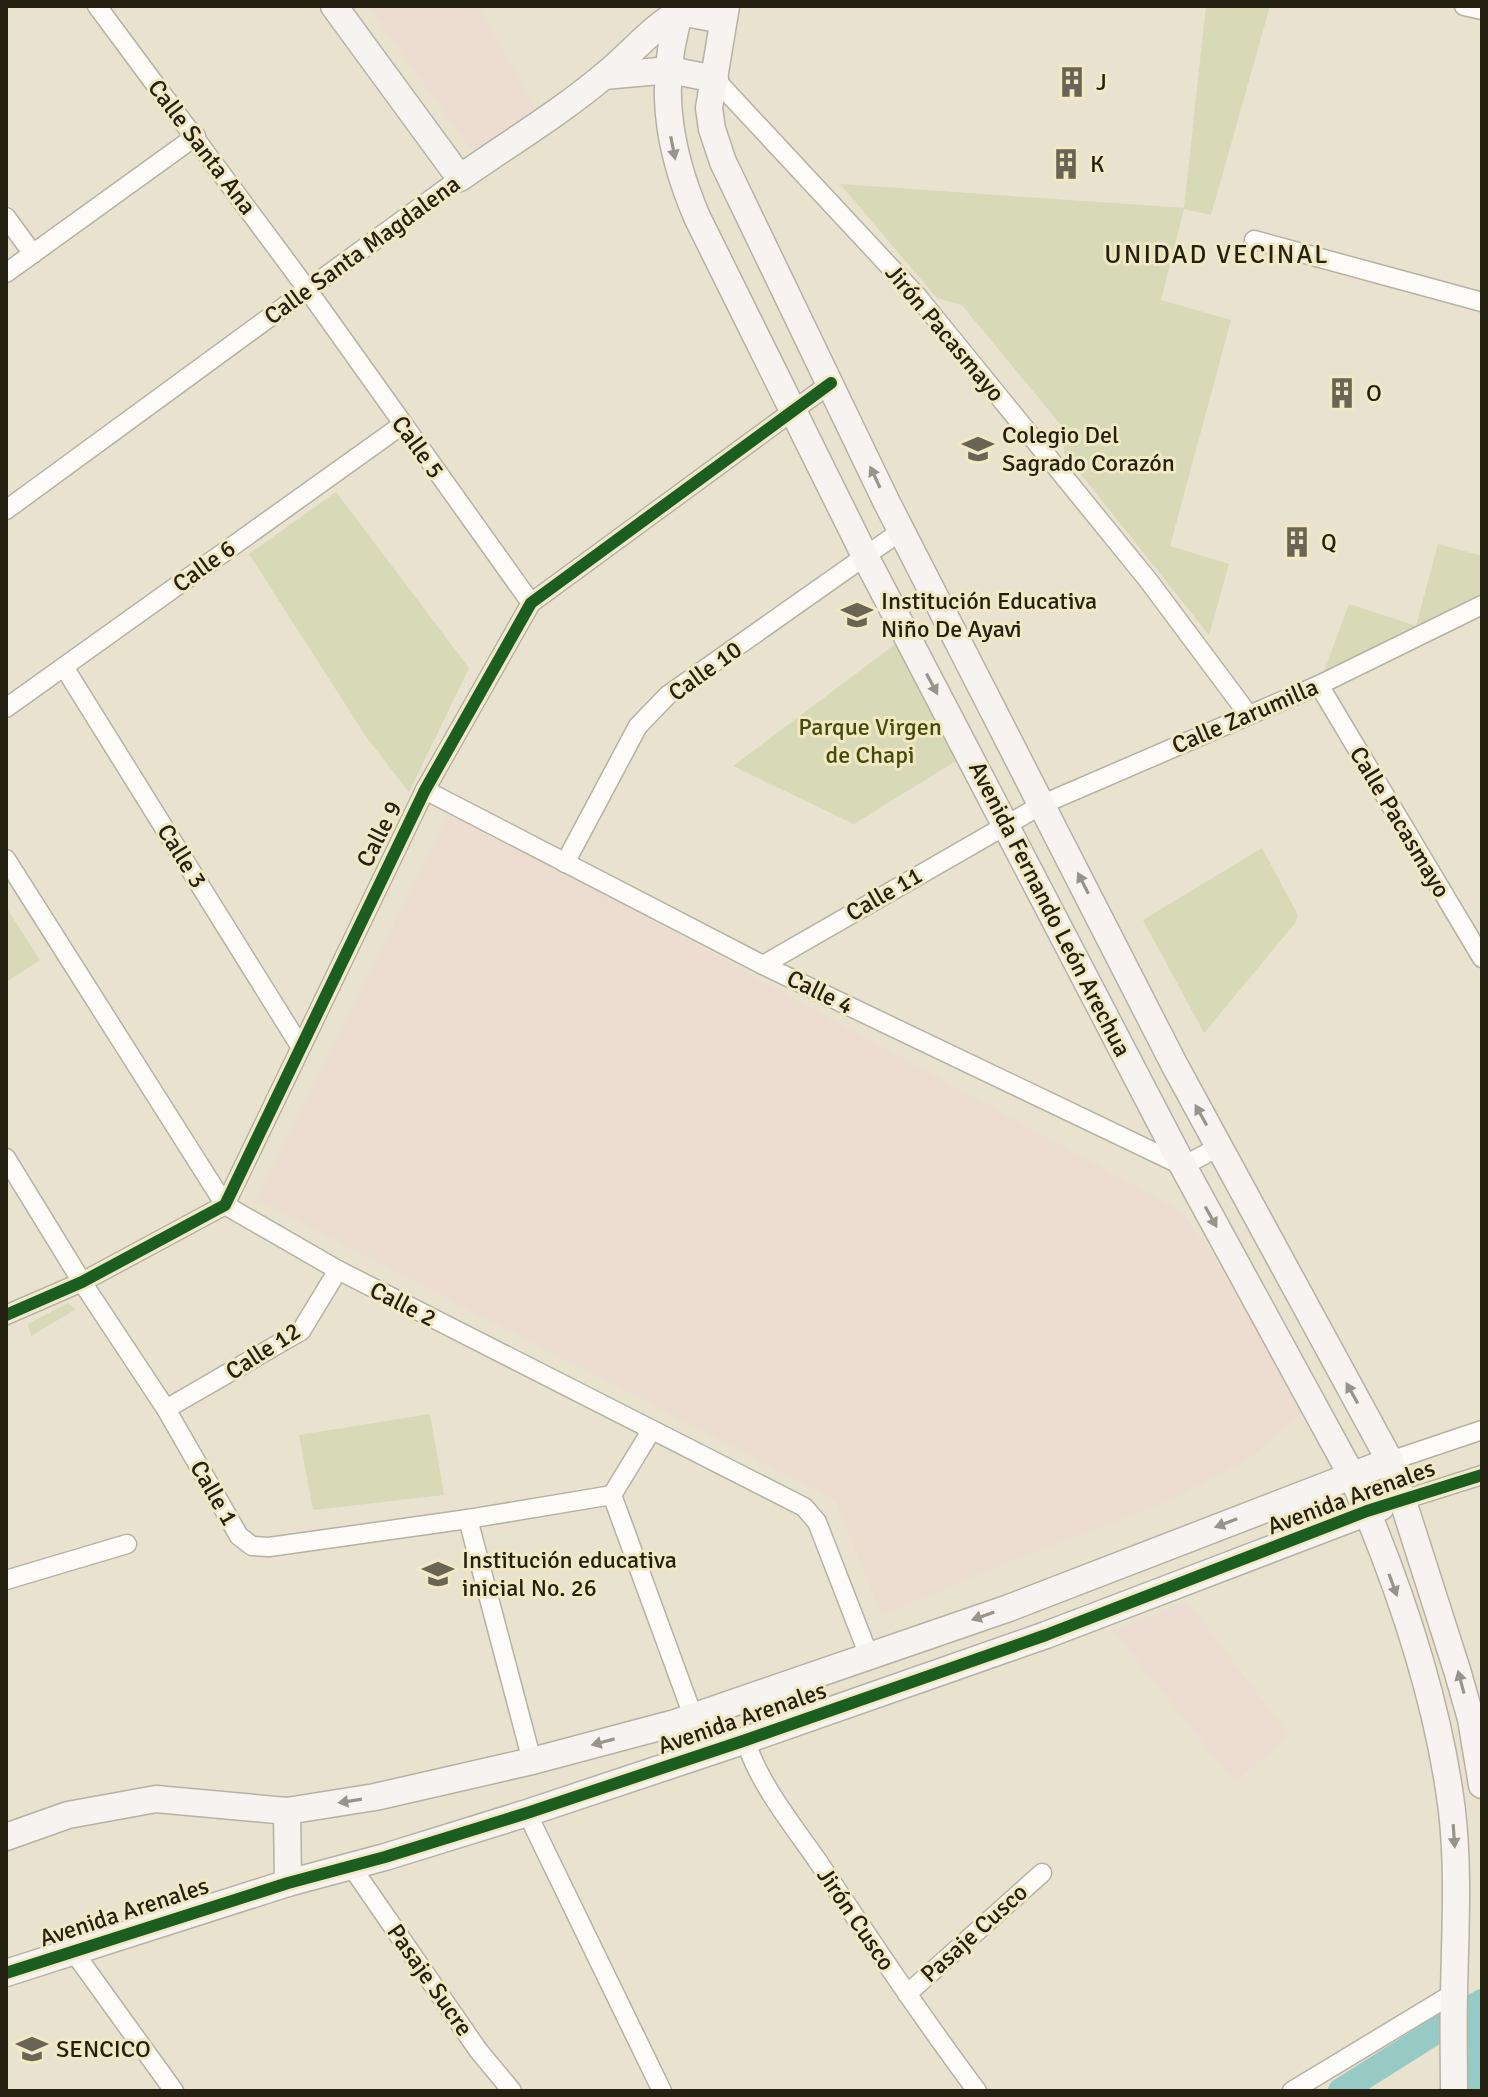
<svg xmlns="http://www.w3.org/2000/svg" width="1488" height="2097" viewBox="0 0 1488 2097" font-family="Signika,sans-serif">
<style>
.commercial{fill:#eddcd0}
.industrial{fill:#eddcd1}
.green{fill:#d7d9b7}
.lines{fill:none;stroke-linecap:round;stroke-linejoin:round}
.canal{stroke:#97cac5;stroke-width:26}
.street-casing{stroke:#b6b2a3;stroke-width:21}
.secondary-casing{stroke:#b6b2a3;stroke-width:29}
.street{stroke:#fcfbf8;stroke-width:18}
.secondary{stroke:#f6f3f0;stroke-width:26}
.cycleway-casing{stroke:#f2e8c3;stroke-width:17}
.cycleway{stroke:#1b5e20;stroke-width:12}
.oneway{fill:#98948c}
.labels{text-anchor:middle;stroke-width:6;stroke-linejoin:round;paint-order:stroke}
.poi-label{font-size:24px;fill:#242012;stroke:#f2e8c3;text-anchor:start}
.street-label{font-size:24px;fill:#242012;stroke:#f2e8c3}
.park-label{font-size:24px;fill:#434b08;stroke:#f2e8c3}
.neighbourhood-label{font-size:26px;letter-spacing:2px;fill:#242012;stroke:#f2e8c3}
</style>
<rect width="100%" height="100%" fill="#e8e2ce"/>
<path class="commercial" d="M451,810L1182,1212L1320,1417L1300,1414L1246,1461L1168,1501L1008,1562L882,1615L835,1500L256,1199Z"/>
<g class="industrial">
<path d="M368,6H478L535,108L480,148L469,147Z"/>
<path d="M1187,1602L1289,1735L1235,1782L1113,1630Z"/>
</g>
<g class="green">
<path d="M1206,6H1270L1211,215L1184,209L1161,300L1231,320L1170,546L1229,564L1209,635L1064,453L1065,430L962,305L937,298L840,184L1184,208Z"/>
<path d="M336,492L469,668L409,792L367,738L249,554Z"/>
<path d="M1438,544L1482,556V593L1324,672L1349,604L1416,626Z"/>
<path d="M898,642L959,759L854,824L733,766Z"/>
<path d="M1262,848L1298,915L1296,922L1204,1033L1143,920Z"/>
<path d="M6,907L40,960L6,982Z"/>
<path d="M68,1303L76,1309L31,1336L28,1324Z"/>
<path d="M430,1414L444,1495L313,1510L299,1435Z"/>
</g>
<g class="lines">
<g class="canal">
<path d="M1475,2006L1477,2091"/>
<path d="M1341,2091L1482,2002"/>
</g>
<defs>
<g id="street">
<path d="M97,6L307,289L531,603"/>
<path d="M1464,6L1482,10"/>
<path d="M715,79L918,297L1148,580L1248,714"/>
<path d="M6,217L33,254"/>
<path d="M1254,240L1482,302"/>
<path d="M6,273L196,136"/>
<path d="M6,510L460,178"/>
<path d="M64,667L300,1046"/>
<path d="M1319,685L1482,958"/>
<path d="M6,708L402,425"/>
<path d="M425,790L763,965L1183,1166L1219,1147"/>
<path d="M6,859L225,1205L338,1270L804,1507L817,1522L869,1656"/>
<path d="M565,863L638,726L668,695L901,531"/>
<path d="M763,965L1043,804L1319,685L1482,605"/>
<path d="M6,1158L82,1282L166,1409L239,1536L252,1546L269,1547L468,1519L612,1495L651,1431"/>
<path d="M6,1315L82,1282L225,1205L425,790L531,603L831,383"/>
<path d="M166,1409L301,1331L338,1270"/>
<path d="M1390,1461L1482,1430"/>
<path d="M612,1495L693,1716"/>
<path d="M1403,1500L1482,1475"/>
<path d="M468,1519L532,1761"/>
<path d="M6,1580L127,1544"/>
<path d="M746,1740C755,1778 794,1827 817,1860C869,1938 921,2016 977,2091"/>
<path d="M527,1813L662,2091"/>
<path d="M351,1866L478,2050L512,2091"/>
<path d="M73,1951L174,2091"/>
<path d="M907,1994L1042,1873"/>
<path d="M1292,2091L1454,1993"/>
</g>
<g id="secondary">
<path d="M334,6L460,178C508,144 560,113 605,75C631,54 651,28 680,12L723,20"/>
<path d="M682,6C657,80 667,147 697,217L865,556L1183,1166L1351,1474C1397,1579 1438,1697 1452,1811C1459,1872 1455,1933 1454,1994C1453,2026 1454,2059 1454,2091"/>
<path d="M726,6L709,108L712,129L723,162L887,503L1174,1064L1390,1461L1457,1670L1471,1719L1482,1785"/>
<path d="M604,76L670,70L715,79"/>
<path d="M287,1811L288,1883"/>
<path d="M6,1837L68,1815L156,1799L287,1811L375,1797L532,1761L675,1723L1009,1608L1390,1461"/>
<path d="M6,1973L288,1883L385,1857L527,1813L746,1740L1046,1635L1381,1507"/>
</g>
</defs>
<use href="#street" class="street-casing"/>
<use href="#secondary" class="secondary-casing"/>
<use href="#street" class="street"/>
<use href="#secondary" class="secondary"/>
<defs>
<g id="cycleway">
<path d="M6,1315L82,1282L225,1205L425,790L531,603L831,383"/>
<path d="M6,1973L288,1883L385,1857L527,1813L746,1740L1046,1635L1367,1511L1482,1475"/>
</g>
</defs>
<use href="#cycleway" class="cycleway-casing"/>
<use href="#cycleway" class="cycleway"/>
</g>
<defs><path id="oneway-solid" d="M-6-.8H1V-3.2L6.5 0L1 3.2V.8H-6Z" transform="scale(2)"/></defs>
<g class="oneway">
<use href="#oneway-solid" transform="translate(673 148) rotate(79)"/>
<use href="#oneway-solid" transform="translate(875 477) rotate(-115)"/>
<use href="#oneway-solid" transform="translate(932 684) rotate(62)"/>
<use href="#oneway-solid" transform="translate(1083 883) rotate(-117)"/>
<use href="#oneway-solid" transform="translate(1201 1115) rotate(-119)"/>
<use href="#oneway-solid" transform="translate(1211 1217) rotate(61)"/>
<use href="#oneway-solid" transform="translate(1352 1393) rotate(-119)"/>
<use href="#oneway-solid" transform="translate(1226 1523) rotate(159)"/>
<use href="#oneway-solid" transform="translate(1393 1585) rotate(70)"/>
<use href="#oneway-solid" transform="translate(983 1616) rotate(161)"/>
<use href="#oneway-solid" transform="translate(1461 1682) rotate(-105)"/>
<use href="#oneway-solid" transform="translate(603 1742) rotate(165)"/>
<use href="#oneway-solid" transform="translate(350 1801) rotate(171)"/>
<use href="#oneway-solid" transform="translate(1454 1836) rotate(86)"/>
</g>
<defs>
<symbol id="building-bare" viewBox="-9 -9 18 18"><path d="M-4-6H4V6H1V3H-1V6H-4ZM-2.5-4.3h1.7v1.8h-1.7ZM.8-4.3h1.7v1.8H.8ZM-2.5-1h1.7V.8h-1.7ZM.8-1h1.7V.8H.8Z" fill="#696454" stroke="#f2e8c3" stroke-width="2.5" paint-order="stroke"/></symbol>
<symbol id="school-bare" viewBox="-9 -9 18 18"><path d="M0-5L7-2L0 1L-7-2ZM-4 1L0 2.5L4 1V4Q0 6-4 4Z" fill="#696454" stroke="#f2e8c3" stroke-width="2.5" paint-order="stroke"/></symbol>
<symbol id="university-bare" viewBox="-9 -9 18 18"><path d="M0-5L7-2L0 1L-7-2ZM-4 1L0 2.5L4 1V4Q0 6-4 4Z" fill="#696454" stroke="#f2e8c3" stroke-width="2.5" paint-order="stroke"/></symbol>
</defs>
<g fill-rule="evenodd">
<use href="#building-bare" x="1050" y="60" width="44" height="44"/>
<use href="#building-bare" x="1044" y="142" width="44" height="44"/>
<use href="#building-bare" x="1320" y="371" width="44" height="44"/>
<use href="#school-bare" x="956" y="427" width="44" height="44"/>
<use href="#building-bare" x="1275" y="520" width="44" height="44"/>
<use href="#school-bare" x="835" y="593" width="44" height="44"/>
<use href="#school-bare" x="416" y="1552" width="44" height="44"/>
<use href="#university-bare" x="10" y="2027" width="44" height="44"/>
</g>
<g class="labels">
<g class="poi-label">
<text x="1096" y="90">J</text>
<text x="1090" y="172">K</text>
<text x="1366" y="401">O</text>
<text x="1002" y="443">Colegio Del<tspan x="1002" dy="28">Sagrado Corazón</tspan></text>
<text x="1321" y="550">Q</text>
<text x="881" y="609">Institución Educativa<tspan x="881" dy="28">Niño De Ayavi</tspan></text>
<text x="462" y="1568">Institución educativa<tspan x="462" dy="28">inicial No. 26</tspan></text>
<text x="56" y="2057">SENCICO</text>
</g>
<g class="street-label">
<text transform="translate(202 147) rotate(53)" y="8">Calle Santa Ana</text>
<text transform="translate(362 250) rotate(-36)" y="8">Calle Santa Magdalena</text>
<text transform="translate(945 333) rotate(50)" y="8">Jirón Pacasmayo</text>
<text transform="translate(418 447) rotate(54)" y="8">Calle 5</text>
<text transform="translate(204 566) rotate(-36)" y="8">Calle 6</text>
<text transform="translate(705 671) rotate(-36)" y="8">Calle 10</text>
<text transform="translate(1245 716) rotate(-23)" y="8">Calle Zarumilla</text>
<text transform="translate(1400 822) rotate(59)" y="8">Calle Pacasmayo</text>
<text transform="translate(379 834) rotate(-63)" y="8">Calle 9</text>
<text transform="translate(182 856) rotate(58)" y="8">Calle 3</text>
<text transform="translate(884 894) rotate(-30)" y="8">Calle 11</text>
<text transform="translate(1050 909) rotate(63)" y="8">Avenida Fernando León Arechua</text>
<text transform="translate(820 992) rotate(26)" y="8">Calle 4</text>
<text transform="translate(403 1304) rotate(27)" y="8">Calle 2</text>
<text transform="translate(263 1351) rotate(-33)" y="8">Calle 12</text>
<text transform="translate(214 1493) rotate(60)" y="8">Calle 1</text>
<text transform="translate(1351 1497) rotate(-20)" y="8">Avenida Arenales</text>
<text transform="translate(742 1718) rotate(-19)" y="8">Avenida Arenales</text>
<text transform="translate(124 1912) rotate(-18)" y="8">Avenida Arenales</text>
<text transform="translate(856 1919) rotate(56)" y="8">Jirón Cusco</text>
<text transform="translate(974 1933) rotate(-42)" y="8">Pasaje Cusco</text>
<text transform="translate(430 1980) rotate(55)" y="8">Pasaje Sucre</text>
</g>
<g class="park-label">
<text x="870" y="735">Parque Virgen<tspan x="870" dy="28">de Chapi</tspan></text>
</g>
<g class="neighbourhood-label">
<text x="1217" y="263">UNIDAD VECINAL</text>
</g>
</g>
<rect width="1488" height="2097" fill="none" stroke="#242012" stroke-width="16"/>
</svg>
